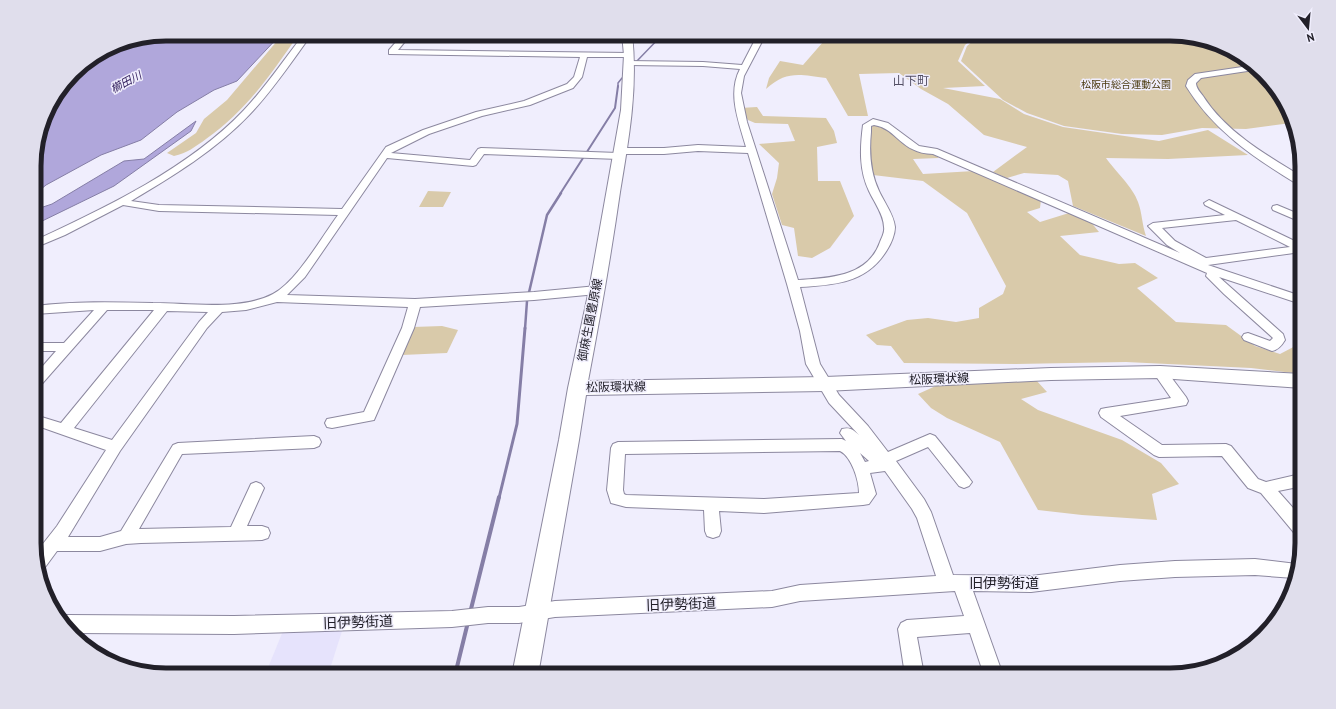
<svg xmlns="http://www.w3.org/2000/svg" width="1336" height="709" viewBox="0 0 1336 709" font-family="'PT Sans','Noto Sans JP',sans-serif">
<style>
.built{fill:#e6e3fc}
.green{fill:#d9caaa}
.water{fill:#b0a7db;stroke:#857ea6}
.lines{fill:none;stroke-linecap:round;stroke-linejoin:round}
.stream-far4{stroke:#857ea6;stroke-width:1.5}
.stream-far3{stroke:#857ea6;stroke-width:2}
.stream-far2{stroke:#857ea6;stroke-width:2.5}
.stream-far1{stroke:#857ea6;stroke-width:3}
.stream{stroke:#857ea6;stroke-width:4}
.minor-casing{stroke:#8c889f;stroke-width:2}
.tertiary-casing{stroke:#8c889f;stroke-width:2}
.secondary-casing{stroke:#8c889f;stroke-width:2}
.minor{fill:#fff;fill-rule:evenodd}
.tertiary{fill:#fff;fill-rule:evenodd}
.secondary{fill:#fff;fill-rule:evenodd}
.labels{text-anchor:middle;stroke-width:3;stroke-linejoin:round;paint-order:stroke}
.far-park-label{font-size:10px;fill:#49380d;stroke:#f0eefd}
.far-water-label{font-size:11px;font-style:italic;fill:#301d5b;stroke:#f0eefd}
.far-quarter-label{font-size:12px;fill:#534f64;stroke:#f0eefd}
.street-label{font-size:12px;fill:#222029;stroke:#f0eefd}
.near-street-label{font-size:14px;fill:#222029;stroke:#f0eefd}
.rim{fill:none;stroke:#222029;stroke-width:5}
</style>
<rect width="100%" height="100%" fill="#f0eefd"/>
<path class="built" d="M343,628L328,675H265L283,631Z"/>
<g class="green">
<path d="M283,34H299C270,75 248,109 206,139C195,147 187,153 174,156L167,153L196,133L204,119L227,100Z"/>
<path d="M830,34H979L965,45L958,61L985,86L943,88L1000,99L1024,114L1063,127L1159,141L1208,130L1248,155L1168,159L1106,158C1115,171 1133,187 1138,202C1142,212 1142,225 1146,236L1073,206L1068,181L1058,175L1024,173L1007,178L993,172L1027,147L984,135L948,104L921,89L899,73L859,74L868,116H848L826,78C800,75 787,70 766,89L769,78L780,61L803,65Z"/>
<path d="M981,34H1170L1228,48L1280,93L1291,123L1246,129L1202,128L1162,135L1122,134L1064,126L1027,113L1003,100L961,61L967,46Z"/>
<path d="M757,107L763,116L826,118L834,131L837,143L817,147L818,181H840L854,216L830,248L812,258L798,256L794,228L782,225L772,194L777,178L779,163L759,144L795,141L788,124L755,123L748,120L740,108Z"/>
<path d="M876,125C892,128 898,142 912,149C920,154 932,152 939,158L913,159L923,174L974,171L1041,200L1040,208L1027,212L1040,222L1069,213L1090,221L1099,232L1060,236L1080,255L1119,264L1135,263L1158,278L1137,288L1176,322L1226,325L1255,346L1280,354L1301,343L1302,374L1251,368L1126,362L1016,364L904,363L891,346L877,345L866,335L907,320L928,318L956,322L979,318V308L1003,294L1006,286L967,213L923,181L873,175L868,153L870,127Z"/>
<path d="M428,191L451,192L443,207H419Z"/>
<path d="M442,326L458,330L447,353L402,355L413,327Z"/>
<path d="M1036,380L1047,392L1021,399L1038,410L1122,440L1161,463L1179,484L1152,494L1157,520L1082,515L1038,510L1000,442L947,418L931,408L918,394L938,385Z"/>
</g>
<g class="water">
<path d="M166,34H281L237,81L214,90L177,112L141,140L101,155L46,185L34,195V158L48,108L79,67L118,44Z"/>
<path d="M196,121L191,131L114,186L34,225V210L52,204L124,161L144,159Z"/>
</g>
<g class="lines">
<g class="stream-far4">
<path d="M636,62L663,34"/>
<path d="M618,87V83L622,78"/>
</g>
<path class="stream-far3" d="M560,194L615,108L618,86"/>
<path class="stream-far2" d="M525,329L527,301L547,215L561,193"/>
<path class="stream-far1" d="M499,498L517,424L525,328"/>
<g class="stream">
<path d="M470,613L499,497"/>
<path d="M455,675L468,622"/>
</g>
<defs>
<g id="minor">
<path d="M304,34H312C292,61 273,90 250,114C216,150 173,176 131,201L159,205L342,209L386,147L423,130L476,112L524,101L567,84L574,77L580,57L389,54V50L403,34H411L398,50L629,53L633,55L629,57H587L582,77L573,88L530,105L482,116L429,134L391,153L470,160L478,149L481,148L618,153L615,151L620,148H664L698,145L746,147C739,122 727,94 740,69L703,66L628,65L624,63L628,61L703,62L742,65L758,34H766L744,76L741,93L747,122L798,280C829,278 868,277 880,242C882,237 885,232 884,227C884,215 874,202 869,191C859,170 860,148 863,125L873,119L888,123L919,146L937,149L1180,253L1167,245L1148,226L1153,223L1225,215L1205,205L1204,203L1209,200L1301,244V252L1208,265L1301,296V304L1219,277L1283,334L1285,340C1282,345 1278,350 1272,351L1244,340L1242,337L1244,334L1248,333L1270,341L1273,338L1224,294L1206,276L1207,273L933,154C900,153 898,129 874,125L871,126V132C869,152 870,172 879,191C884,202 894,215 895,227C895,234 891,244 887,250C867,283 835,285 800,287L820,364L839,395L868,426L888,452L930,434L935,436L969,478L972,482L969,486L964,488L959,486L928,447L896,461L924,499L931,512L953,575L1031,576L1120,565L1175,561L1255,559L1297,564L1294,578L1255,575L1175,577L1120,581L1031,592L973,591L1003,675H984L970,633L917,637L924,675H905L898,629L901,623L907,620L964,616L955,591L800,601L772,607L555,617L519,623H488L452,627L234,634L75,633L60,618L66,615L234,616L452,611L488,607H519L555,601L772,591L800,585L936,576L917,518L912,509L885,471L870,473L876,494L869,504L863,505L764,513L719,511L721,531L719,536L713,538L707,536L705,531L704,510L626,507L611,503L607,490L611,448L613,444L618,442L842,439L846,441L840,433L842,429C850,427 853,430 859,435L829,403L806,364L800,331L787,284L748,153L698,151L664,154H621L624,156L619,159L484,154L476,165L473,166L387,158L305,277L287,295L415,299L534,292L597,286L601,287L603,290L601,293L597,294L534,300L420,307L414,328L374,420L332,428L327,427L325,423L327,419L364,412L402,328L408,307L277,302L246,310L222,312L207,328L120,451L68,537H100L121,531L173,445L178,443L314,436L319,438L321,442L319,446L314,448L182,454L139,529L231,527L251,484L256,482L261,484L264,488L247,526H262L268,528L270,533L268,538L262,540L141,543L126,544L100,551H57L43,570L40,572L35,560V554L57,526L106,450L35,425V415L61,423L154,310H107L40,386L35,388V375L56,351H35V343H64L94,310L35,314V306C74,301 113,302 153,303C188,303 241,311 273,294C297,281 321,238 338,215L159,211L123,205L65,235L34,248V241C107,207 189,168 244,110C266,87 284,59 304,34ZM1236,220L1290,247L1206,258L1175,241L1162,228ZM167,311L208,312L199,322L112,440L74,428ZM840,451C852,457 859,481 859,493L764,499L626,495L624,494L623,490L625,454ZM860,453L869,461L865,462Z"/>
<path d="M1277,205L1301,215V222L1273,210L1272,208L1273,206Z"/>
<path d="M1160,367L1165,369L1186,397L1188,401L1186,405L1120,416L1162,445L1226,444L1231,446L1258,479L1266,482L1296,475L1301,477L1302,492L1293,488L1278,491L1302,518V537L1296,535L1261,493L1248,488L1222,456L1159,457L1154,455L1101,417L1099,413L1101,409L1106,408L1171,398L1153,372L1155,369Z"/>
</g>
<path id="tertiary" d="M1249,66L1254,70L1201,78L1196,83C1196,88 1200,92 1203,96C1225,131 1266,155 1301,176V185L1297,184C1253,157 1213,130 1186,86L1188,80L1195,74Z"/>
<path id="secondary" d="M622,34H632C638,88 629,138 620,192C611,255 600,318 588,381L825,377L1051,368L1160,366L1302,374V388L1160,378L1051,380L825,391L586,395L579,440L538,675H512L559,440L568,388L589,290L621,110L624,55Z"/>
</defs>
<use href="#minor" class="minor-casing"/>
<use href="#tertiary" class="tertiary-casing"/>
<use href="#secondary" class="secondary-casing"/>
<use href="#minor" class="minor"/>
<use href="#tertiary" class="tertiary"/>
<use href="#secondary" class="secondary"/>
</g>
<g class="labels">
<g class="far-park-label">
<text x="1126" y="88">松阪市総合運動公園</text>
</g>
<g class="far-water-label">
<text transform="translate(126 82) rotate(-28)" y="4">櫛田川</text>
</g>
<g class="far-quarter-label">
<text x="911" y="85">山下町</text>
</g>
<g class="street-label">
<text transform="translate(590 320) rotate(-79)" y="4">御麻生園豊原線</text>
<text transform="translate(939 379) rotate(-2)" y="4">松阪環状線</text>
<text transform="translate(616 387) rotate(-1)" y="4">松阪環状線</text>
</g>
<g class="near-street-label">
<text x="1004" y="588">旧伊勢街道</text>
<text transform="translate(681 604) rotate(-2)" y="5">旧伊勢街道</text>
<text transform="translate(358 622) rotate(-2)" y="5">旧伊勢街道</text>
</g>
</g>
<path d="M0 0H1336V709H0ZM166 41H1170A125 125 0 0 1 1295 166V543A125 125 0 0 1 1170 668H166A125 125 0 0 1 41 543V166A125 125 0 0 1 166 41Z" fill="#e0deec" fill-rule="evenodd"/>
<path class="rim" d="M166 41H1170A125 125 0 0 1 1295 166V543A125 125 0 0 1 1170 668H166A125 125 0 0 1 41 543V166A125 125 0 0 1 166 41Z"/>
<g transform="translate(1308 28) rotate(164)" stroke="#f0eefd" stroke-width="3" paint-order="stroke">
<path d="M0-3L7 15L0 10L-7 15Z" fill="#222029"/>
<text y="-6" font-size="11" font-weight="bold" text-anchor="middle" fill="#222029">N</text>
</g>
</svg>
